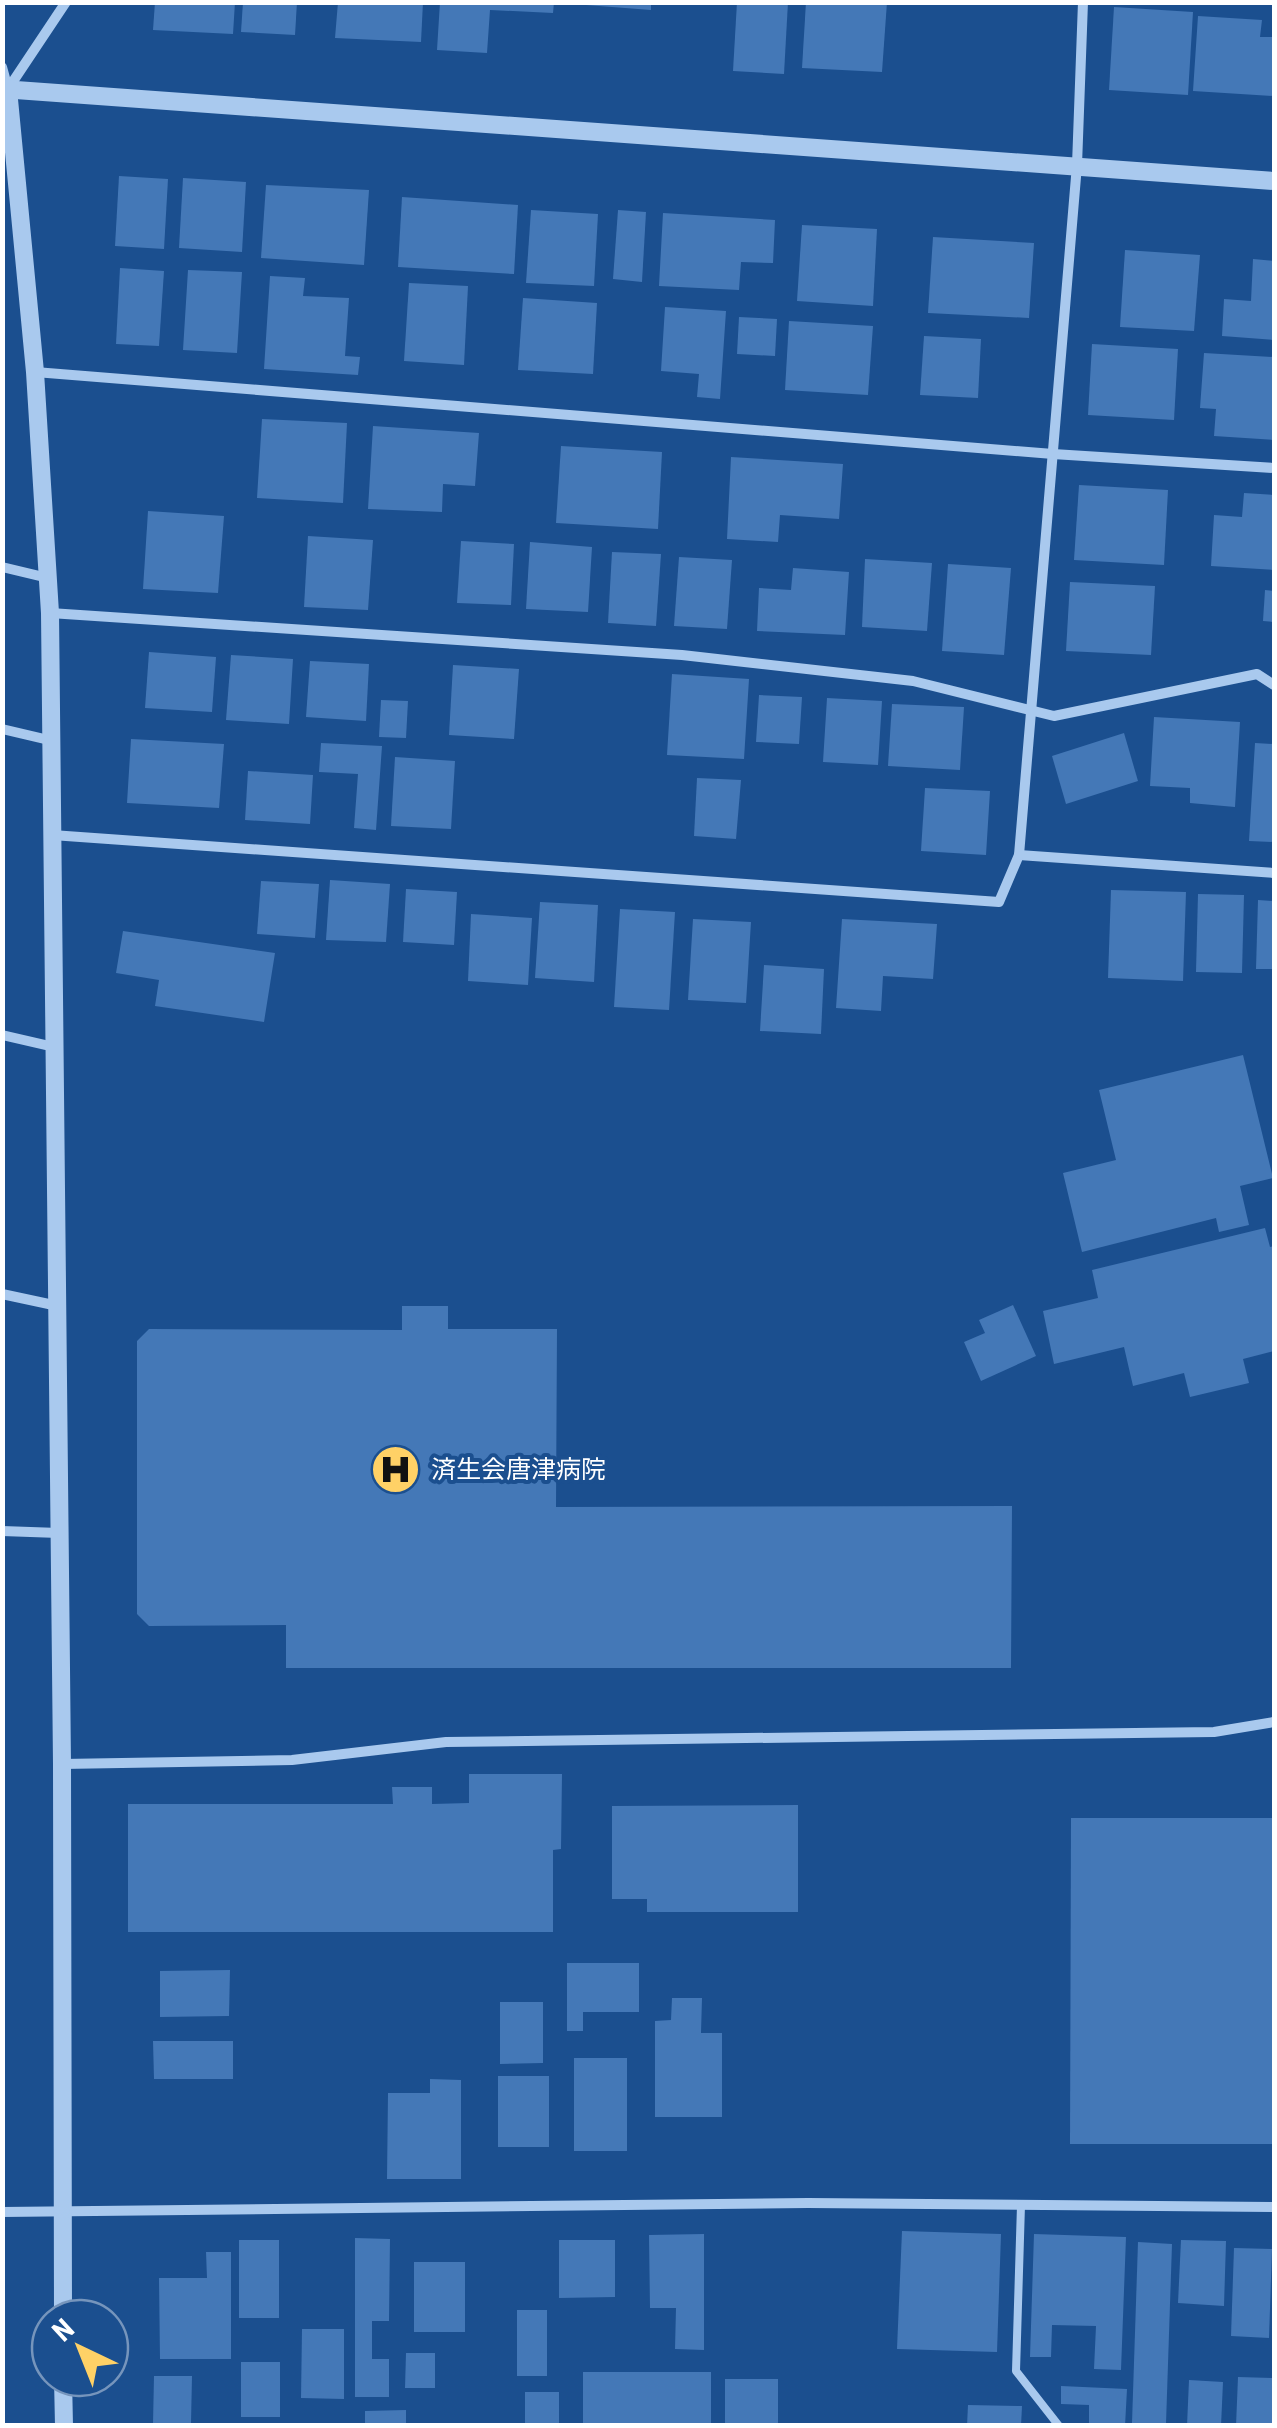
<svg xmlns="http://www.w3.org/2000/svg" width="1277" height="2428" viewBox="0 0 1277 2428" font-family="'Roboto Condensed','Noto Sans JP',sans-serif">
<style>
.building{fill:#4478b7}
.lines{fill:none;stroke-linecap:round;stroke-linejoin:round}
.service{stroke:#a9c9ee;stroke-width:8}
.minor{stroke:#a9c9ee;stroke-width:10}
.tertiary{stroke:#a9c9ee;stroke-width:18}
.labels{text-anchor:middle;stroke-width:8;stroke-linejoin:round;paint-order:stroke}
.poi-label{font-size:25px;fill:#fff;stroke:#1b4f8f;text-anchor:start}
</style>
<rect width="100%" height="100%" fill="#1b4f8f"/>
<g class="building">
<path d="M155,2H235L233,34L153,30Z"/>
<path d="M243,2H297L295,35L241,32Z"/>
<path d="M338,2H423L421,42L335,38Z"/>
<path d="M440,2H554L553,13L490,10L487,53L437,50Z"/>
<path d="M586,2H651V10L586,5Z"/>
<path d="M737,2H788L784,74L733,71Z"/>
<path d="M806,2H887L882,72L802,68Z"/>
<path d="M1114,7L1193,12L1188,95L1109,90Z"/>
<path d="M1198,16L1262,20L1260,37H1274V96L1193,91Z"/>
<path d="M119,176L168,179L164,249L115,246Z"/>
<path d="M183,178L246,182L242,252L179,248Z"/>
<path d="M266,185L369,190L364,265L261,258Z"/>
<path d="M402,197L518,205L514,274L398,267Z"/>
<path d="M531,210L598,214L594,286L526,283Z"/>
<path d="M618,210L646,212L642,282L613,279Z"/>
<path d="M663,213L775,220L773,263L741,262L739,290L659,286Z"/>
<path d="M802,225L877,229L873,306L797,301Z"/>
<path d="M933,237L1034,243L1029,318L928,313Z"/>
<path d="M1125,250L1200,255L1194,331L1120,327Z"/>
<path d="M1253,259L1274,261V340L1222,336L1224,299L1251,301Z"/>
<path d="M120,268L164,271L159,346L116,344Z"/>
<path d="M188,270L242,272L237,353L183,350Z"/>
<path d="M270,276L305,278L303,296L349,298L345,356L360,357L358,375L264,369Z"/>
<path d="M409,283L468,286L464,365L404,361Z"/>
<path d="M523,298L597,303L593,374L518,370Z"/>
<path d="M665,307L726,311L720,399L697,397L699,374L661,371Z"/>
<path d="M739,317L777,319L775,356L737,354Z"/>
<path d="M789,321L873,326L868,395L785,390Z"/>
<path d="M924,336L981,339L978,398L920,395Z"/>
<path d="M1092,344L1178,349L1174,420L1088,415Z"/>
<path d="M1204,353L1274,357V440L1214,436L1216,409L1200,408Z"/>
<path d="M262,419L347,423L343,503L257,498Z"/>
<path d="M373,426L479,433L475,486L443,484L442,512L368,509Z"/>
<path d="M561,446L662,452L658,529L556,523Z"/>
<path d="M731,457L843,464L839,519L780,515L778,542L727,539Z"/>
<path d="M1079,485L1168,490L1164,565L1074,560Z"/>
<path d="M1244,493L1274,495V570L1211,566L1214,515L1242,517Z"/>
<path d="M148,511L224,516L218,593L143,589Z"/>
<path d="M308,536L373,540L368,610L304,607Z"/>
<path d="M461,541L514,544L511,605L457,603Z"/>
<path d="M530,542L592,547L588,612L526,609Z"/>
<path d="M612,552L661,554L656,626L608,623Z"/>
<path d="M679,557L732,560L727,629L674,626Z"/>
<path d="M865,559L932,563L927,631L862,627Z"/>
<path d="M948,564L1011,568L1004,655L942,651Z"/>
<path d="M793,568L849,572L845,635L757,631L759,588L791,590Z"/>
<path d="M1070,582L1155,586L1151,655L1066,651Z"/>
<path d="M1265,590L1274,591V622L1263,621Z"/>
<path d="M149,652L216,657L212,712L145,708Z"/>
<path d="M231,655L293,659L289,724L226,720Z"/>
<path d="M310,661L369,664L366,721L306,717Z"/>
<path d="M453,665L519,669L514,739L449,735Z"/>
<path d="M672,674L749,679L744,759L667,755Z"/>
<path d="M759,695L802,697L799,744L756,742Z"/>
<path d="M827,698L882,701L878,765L823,762Z"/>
<path d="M381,700L408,701L406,738L379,737Z"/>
<path d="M892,704L964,707L960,770L888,766Z"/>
<path d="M1154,717L1240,722L1235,807L1190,803V788L1150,786Z"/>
<path d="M1124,733L1138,781L1066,804L1052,756Z"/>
<path d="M131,739L224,744L219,808L127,803Z"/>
<path d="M321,743L382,746L376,830L354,828L358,774L319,772Z"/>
<path d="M1255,743L1274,744V842L1249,841Z"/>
<path d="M395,757L455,761L451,829L391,826Z"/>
<path d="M248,771L313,775L310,824L245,820Z"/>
<path d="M697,778L741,780L736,839L694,836Z"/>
<path d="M925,788L990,791L986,855L921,851Z"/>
<path d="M330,880L390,884L386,942L326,940Z"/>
<path d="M261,881L319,884L315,938L257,934Z"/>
<path d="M406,889L457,892L454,945L403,942Z"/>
<path d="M1111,890L1186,892L1183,981L1108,978Z"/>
<path d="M1198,894L1244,895L1242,973L1196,972Z"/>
<path d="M1258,900L1274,901V969H1256Z"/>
<path d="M540,902L598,905L594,982L535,978Z"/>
<path d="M620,909L675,912L669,1010L614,1007Z"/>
<path d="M471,914L532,918L528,985L468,981Z"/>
<path d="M693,919L751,922L746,1003L688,1000Z"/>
<path d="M842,919L937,924L933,979L883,976L881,1011L836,1008Z"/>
<path d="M123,931L275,953L264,1022L155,1006L159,980L116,973Z"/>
<path d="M764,965L824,969L821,1034L760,1031Z"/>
<path d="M1243,1055L1273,1178L1240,1186L1249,1225L1219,1232L1216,1218L1082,1252L1063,1173L1116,1160L1099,1090Z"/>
<path d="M1265,1228L1270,1247L1274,1246V1351L1243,1359L1249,1383L1190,1397L1184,1373L1133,1386L1124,1347L1054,1364L1043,1311L1098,1298L1092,1270Z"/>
<path d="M1013,1305L1036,1356L981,1381L964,1342L985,1333L979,1320Z"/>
<path d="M402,1306H448V1329H557L556,1507L1012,1506L1011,1668H286V1625L149,1626L137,1614V1341L149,1329L402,1330Z"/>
<path d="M469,1774H562L561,1849L553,1850V1932H128V1804H393L392,1787H432V1804L469,1803Z"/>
<path d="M798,1805V1912H647V1899H612V1806Z"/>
<path d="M1071,1818H1274V2144H1070Z"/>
<path d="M567,1963H639V2012H583V2031H567Z"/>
<path d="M230,1970L229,2016L160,2017V1971Z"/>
<path d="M672,1998H702L701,2033H722V2117H655V2021L671,2020Z"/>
<path d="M500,2002H543V2063L500,2064Z"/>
<path d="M153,2041H233V2079H154Z"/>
<rect x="574" y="2058" width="53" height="93"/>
<rect x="498" y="2076" width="51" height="71"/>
<path d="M430,2079L461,2080V2179H387L388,2093H430Z"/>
<path d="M902,2231L1001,2234L997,2352L897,2349Z"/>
<path d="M704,2234V2350L675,2349L676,2308H650L649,2235Z"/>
<path d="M1034,2234L1126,2237L1121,2370L1094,2369L1096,2326L1052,2325L1051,2357H1030Z"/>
<path d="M355,2238L390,2239L389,2321H372V2359H389V2397H355Z"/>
<rect x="239" y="2240" width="40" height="78"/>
<path d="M559,2240H615V2297L559,2298Z"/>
<path d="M1181,2240L1226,2241L1224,2306L1178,2303Z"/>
<path d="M1138,2242L1172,2244L1166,2424L1132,2423Z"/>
<path d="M1234,2248L1272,2249L1269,2338L1231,2336Z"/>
<path d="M206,2252H231V2359H160L159,2278H207Z"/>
<rect x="414" y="2262" width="51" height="70"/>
<rect x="517" y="2310" width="30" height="66"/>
<path d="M302,2329H344V2399L301,2398Z"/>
<path d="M406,2353H435V2388H405Z"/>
<rect x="241" y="2362" width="39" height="55"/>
<rect x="583" y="2372" width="128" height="54"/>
<path d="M154,2376H192L191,2423L153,2424Z"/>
<path d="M1238,2377L1274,2378V2426H1236Z"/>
<rect x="725" y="2379" width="53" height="46"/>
<path d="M1189,2380L1223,2382L1221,2426H1187Z"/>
<path d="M1061,2386L1127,2389L1125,2426H1089V2405L1061,2404Z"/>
<rect x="525" y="2392" width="34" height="34"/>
<path d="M968,2405L1022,2406L1021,2426H967Z"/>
<path d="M406,2410V2426H365V2411Z"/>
</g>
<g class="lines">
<path class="service" d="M1021,2205L1016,2371L1059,2426"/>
<g class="minor">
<path d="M2,67L8,89"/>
<path d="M8,89L66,2"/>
<path d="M35,372L1053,454L1274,468"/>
<path d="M2,567L48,578"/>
<path d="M50,613L682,655L913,681L1054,716L1257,674L1274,685"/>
<path d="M2,729L53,741"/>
<path d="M52,835L999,902L1019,855L1274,873"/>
<path d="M1019,855L1077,165L1083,2"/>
<path d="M2,1035L54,1047"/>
<path d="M2,1294L58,1306"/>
<path d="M2,1531L59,1533"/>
<path d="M62,1764L292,1760L446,1742L1214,1732L1274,1722"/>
<path d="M2,2212L808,2203L1274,2207"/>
</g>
<g class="tertiary">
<path d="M2,89L1274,181"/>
<path d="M8,89L35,372L50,613L62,1764L63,2318"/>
<path d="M63,2378L64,2426"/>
</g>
</g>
<defs>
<symbol id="hospital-disc" viewBox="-11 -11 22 22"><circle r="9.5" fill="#ffd166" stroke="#1b4f8f"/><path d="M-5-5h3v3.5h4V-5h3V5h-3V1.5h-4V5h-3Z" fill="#111"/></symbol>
</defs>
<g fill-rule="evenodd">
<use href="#hospital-disc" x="368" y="1442" width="55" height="55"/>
</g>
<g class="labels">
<g class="poi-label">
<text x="431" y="1478">済生会唐津病院</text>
</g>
</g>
<rect width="1277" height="2428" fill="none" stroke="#ffffff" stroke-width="10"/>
<g transform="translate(80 2348) rotate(317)"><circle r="48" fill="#1b4f8f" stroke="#7695bc" stroke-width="2.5"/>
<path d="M0-8L18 38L0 25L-18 38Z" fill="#ffd166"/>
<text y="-15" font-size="28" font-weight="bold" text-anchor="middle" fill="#ffffff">N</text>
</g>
</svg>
